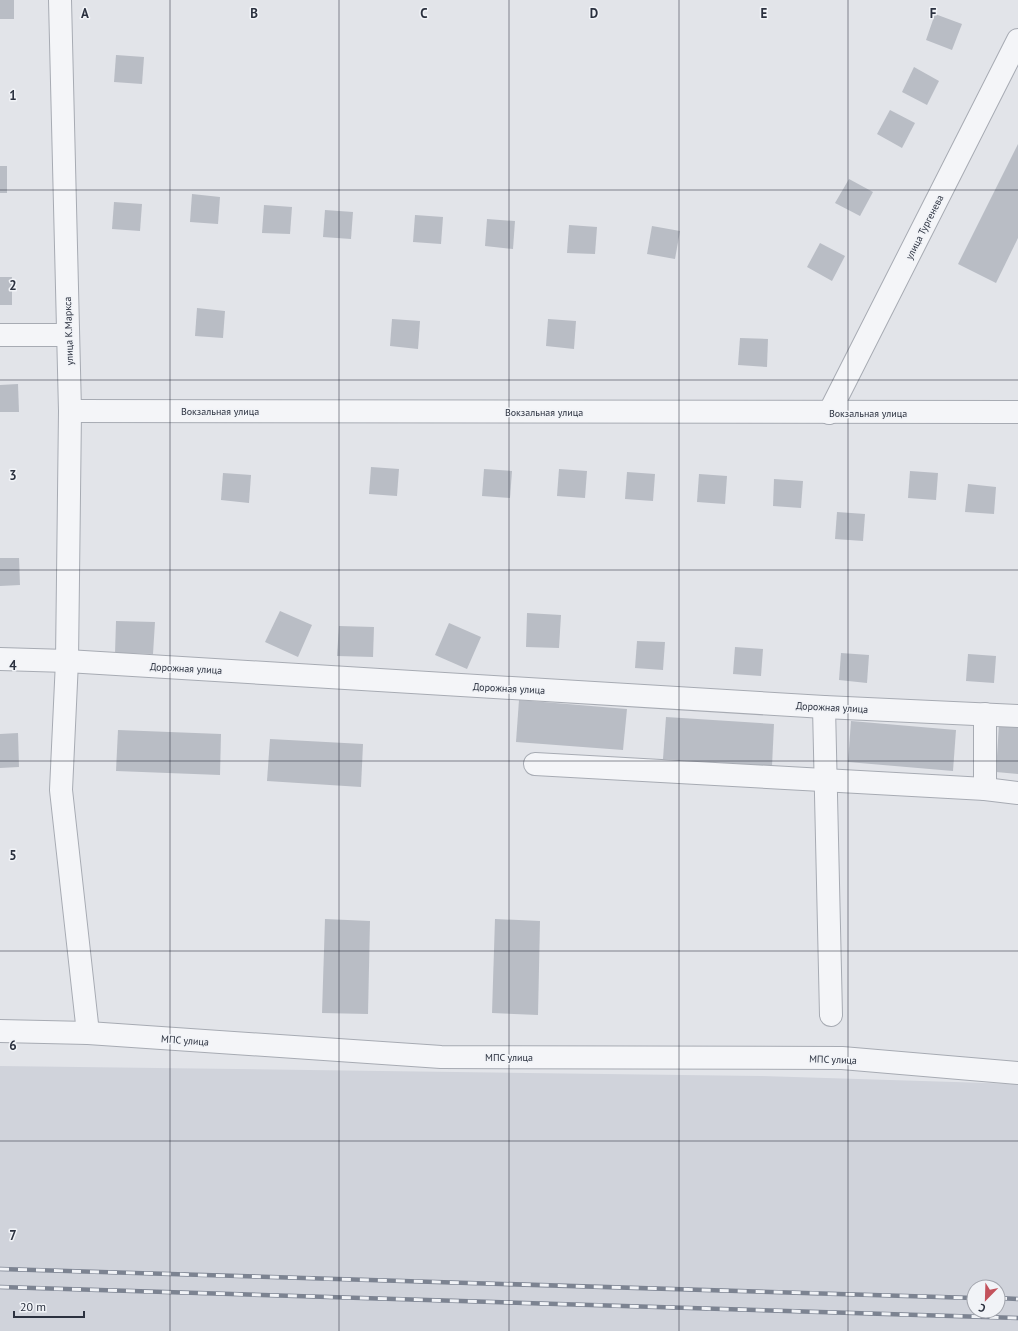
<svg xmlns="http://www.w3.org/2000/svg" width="1018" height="1331" viewBox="0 0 1018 1331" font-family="'PT Sans',sans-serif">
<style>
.built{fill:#d0d3db;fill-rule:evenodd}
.building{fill:#b9bdc5}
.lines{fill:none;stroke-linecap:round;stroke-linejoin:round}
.minor-casing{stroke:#a7abb3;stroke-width:24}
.minor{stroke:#f4f5f8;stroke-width:22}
.rail-casing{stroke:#7c8391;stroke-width:4.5}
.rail{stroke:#f1f3f7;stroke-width:3;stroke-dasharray:9;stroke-linecap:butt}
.grid{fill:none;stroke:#2b313f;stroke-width:1;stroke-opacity:0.55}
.labels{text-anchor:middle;stroke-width:3;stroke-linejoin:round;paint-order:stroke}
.street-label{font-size:10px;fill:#2b313f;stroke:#f1f3f7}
.grid-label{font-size:13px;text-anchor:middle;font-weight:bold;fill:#2b313f;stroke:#f1f3f7;stroke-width:3;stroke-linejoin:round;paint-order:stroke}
</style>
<rect width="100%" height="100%" fill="#e2e4e9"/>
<path class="built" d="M0,1066L760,1076L1018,1084V1331H0ZM974,1287H998V1311H974Z"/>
<g class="building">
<rect x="0" y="0" width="14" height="19"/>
<path d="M935,14L962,24L952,50L926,40Z"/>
<path d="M116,55L144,57L142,84L114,82Z"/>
<path d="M914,67L939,81L927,105L902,92Z"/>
<path d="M890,110L915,123L902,148L877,134Z"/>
<path d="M1018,144V238L996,283L958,264Z"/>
<rect x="0" y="166" width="7" height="27"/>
<path d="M849,179L873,192L860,216L835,203Z"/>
<path d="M192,194L220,197L218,224L190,222Z"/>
<path d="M114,202L142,204L140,231L112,229Z"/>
<path d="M264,205L292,207L290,234L262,233Z"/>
<path d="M325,210L353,212L351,239L323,237Z"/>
<path d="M415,215L443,217L441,244L413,242Z"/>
<path d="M487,219L515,221L513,249L485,246Z"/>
<path d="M569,225L597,227L595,254L567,253Z"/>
<path d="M652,226L680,231L675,259L647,254Z"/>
<path d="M820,243L845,256L832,281L807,267Z"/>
<rect x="0" y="277" width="12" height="28"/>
<path d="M197,308L225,311L223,338L195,336Z"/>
<path d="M392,319L420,321L418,349L390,346Z"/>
<path d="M548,319L576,321L574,349L546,346Z"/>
<path d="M740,338L768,339L767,367L738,365Z"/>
<path d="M18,384L19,412H0V385Z"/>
<path d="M371,467L399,469L397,496L369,494Z"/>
<path d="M484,469L512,471L510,498L482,496Z"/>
<path d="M559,469L587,471L585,498L557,496Z"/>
<path d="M910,471L938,473L936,500L908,498Z"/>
<path d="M627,472L655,474L653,501L625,499Z"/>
<path d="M223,473L251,475L249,503L221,500Z"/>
<path d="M699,474L727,476L725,504L697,502Z"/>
<path d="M774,479L803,481L801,508L773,506Z"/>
<path d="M968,484L996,487L994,514L965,512Z"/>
<path d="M837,512L865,514L863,541L835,539Z"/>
<path d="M0,558H19L20,585L0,586Z"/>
<path d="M280,611L312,625L298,657L265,642Z"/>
<path d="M527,613L561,615L559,648L526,647Z"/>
<path d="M116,621L155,622L153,654L115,653Z"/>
<path d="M449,623L481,637L467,669L435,655Z"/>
<path d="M339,626L374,627L373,657L337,656Z"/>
<path d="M637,641L665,642L663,670L635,668Z"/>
<path d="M735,647L763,649L761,676L733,674Z"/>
<path d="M841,653L869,655L867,683L839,680Z"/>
<path d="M968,654L996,656L994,683L966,681Z"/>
<path d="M519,700L627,709L623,750L516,742Z"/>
<path d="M666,717L774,724L772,766L663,759Z"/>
<path d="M851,721L956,730L953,771L848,762Z"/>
<path d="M999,724L1018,725V774L996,772Z"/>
<path d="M118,730L221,734L220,775L116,771Z"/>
<path d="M18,733L19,767L0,768V734Z"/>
<path d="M270,739L363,744L361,787L267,781Z"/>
<path d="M325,919L370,921L368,1014L322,1013Z"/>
<path d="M495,919L540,921L538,1015L492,1013Z"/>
</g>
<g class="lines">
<defs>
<g id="minor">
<path d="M60,0L70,411L67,661L61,790L88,1033"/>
<path d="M0,335H68"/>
<path d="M70,411L1018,412"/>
<path d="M829,413L1018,40"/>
<path d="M0,659L67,661L824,707L1018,716"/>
<path d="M824,707L831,1015"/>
<path d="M535,764L985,789V714"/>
<path d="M985,789L1018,793"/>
<path d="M0,1031L88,1033L441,1057L842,1058L1018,1073"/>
</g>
</defs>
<use href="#minor" class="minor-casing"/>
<use href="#minor" class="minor"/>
<defs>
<g id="rail">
<path d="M0,1269L974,1298"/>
<path d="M0,1287L1018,1318"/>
<path d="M998,1298L1018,1299"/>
</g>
</defs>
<use href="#rail" class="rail-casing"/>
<use href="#rail" class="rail"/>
</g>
<path class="grid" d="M170,0V1331M339,0V1331M509,0V1331M679,0V1331M848,0V1331M0,190H1018M0,380H1018M0,570H1018M0,761H1018M0,951H1018M0,1141H1018"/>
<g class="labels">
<g class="street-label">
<text transform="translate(924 227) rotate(-63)" y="4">улица Тургенева</text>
<text transform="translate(68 331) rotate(-92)" y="4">улица К.Маркса</text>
<text x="220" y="415">Вокзальная улица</text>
<text x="544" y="416">Вокзальная улица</text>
<text x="868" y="417">Вокзальная улица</text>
<text transform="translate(186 668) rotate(3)" y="4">Дорожная улица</text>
<text transform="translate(509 688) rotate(3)" y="4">Дорожная улица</text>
<text transform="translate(832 707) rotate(3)" y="4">Дорожная улица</text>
<text transform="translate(185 1040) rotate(4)" y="4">МПС улица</text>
<text x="509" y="1061">МПС улица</text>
<text transform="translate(833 1059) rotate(2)" y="4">МПС улица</text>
</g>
</g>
<g class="grid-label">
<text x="85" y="18">A</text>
<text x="254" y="18">B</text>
<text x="424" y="18">C</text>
<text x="594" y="18">D</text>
<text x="764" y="18">E</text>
<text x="933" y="18">F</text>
<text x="13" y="100">1</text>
<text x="13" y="290">2</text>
<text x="13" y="480">3</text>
<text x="13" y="670">4</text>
<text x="13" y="860">5</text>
<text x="13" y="1050">6</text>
<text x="13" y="1240">7</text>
</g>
<g transform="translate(986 1299) rotate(203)"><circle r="19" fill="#f1f3f7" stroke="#a2a5ad"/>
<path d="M0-3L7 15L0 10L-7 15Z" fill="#c3525c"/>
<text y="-6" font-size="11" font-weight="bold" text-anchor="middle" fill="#2b313f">С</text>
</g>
<path d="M14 1311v6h70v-6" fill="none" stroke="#2b313f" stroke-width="2"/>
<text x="20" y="1311" font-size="12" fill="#2b313f" stroke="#f1f3f7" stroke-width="3" paint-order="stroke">20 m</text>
</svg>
